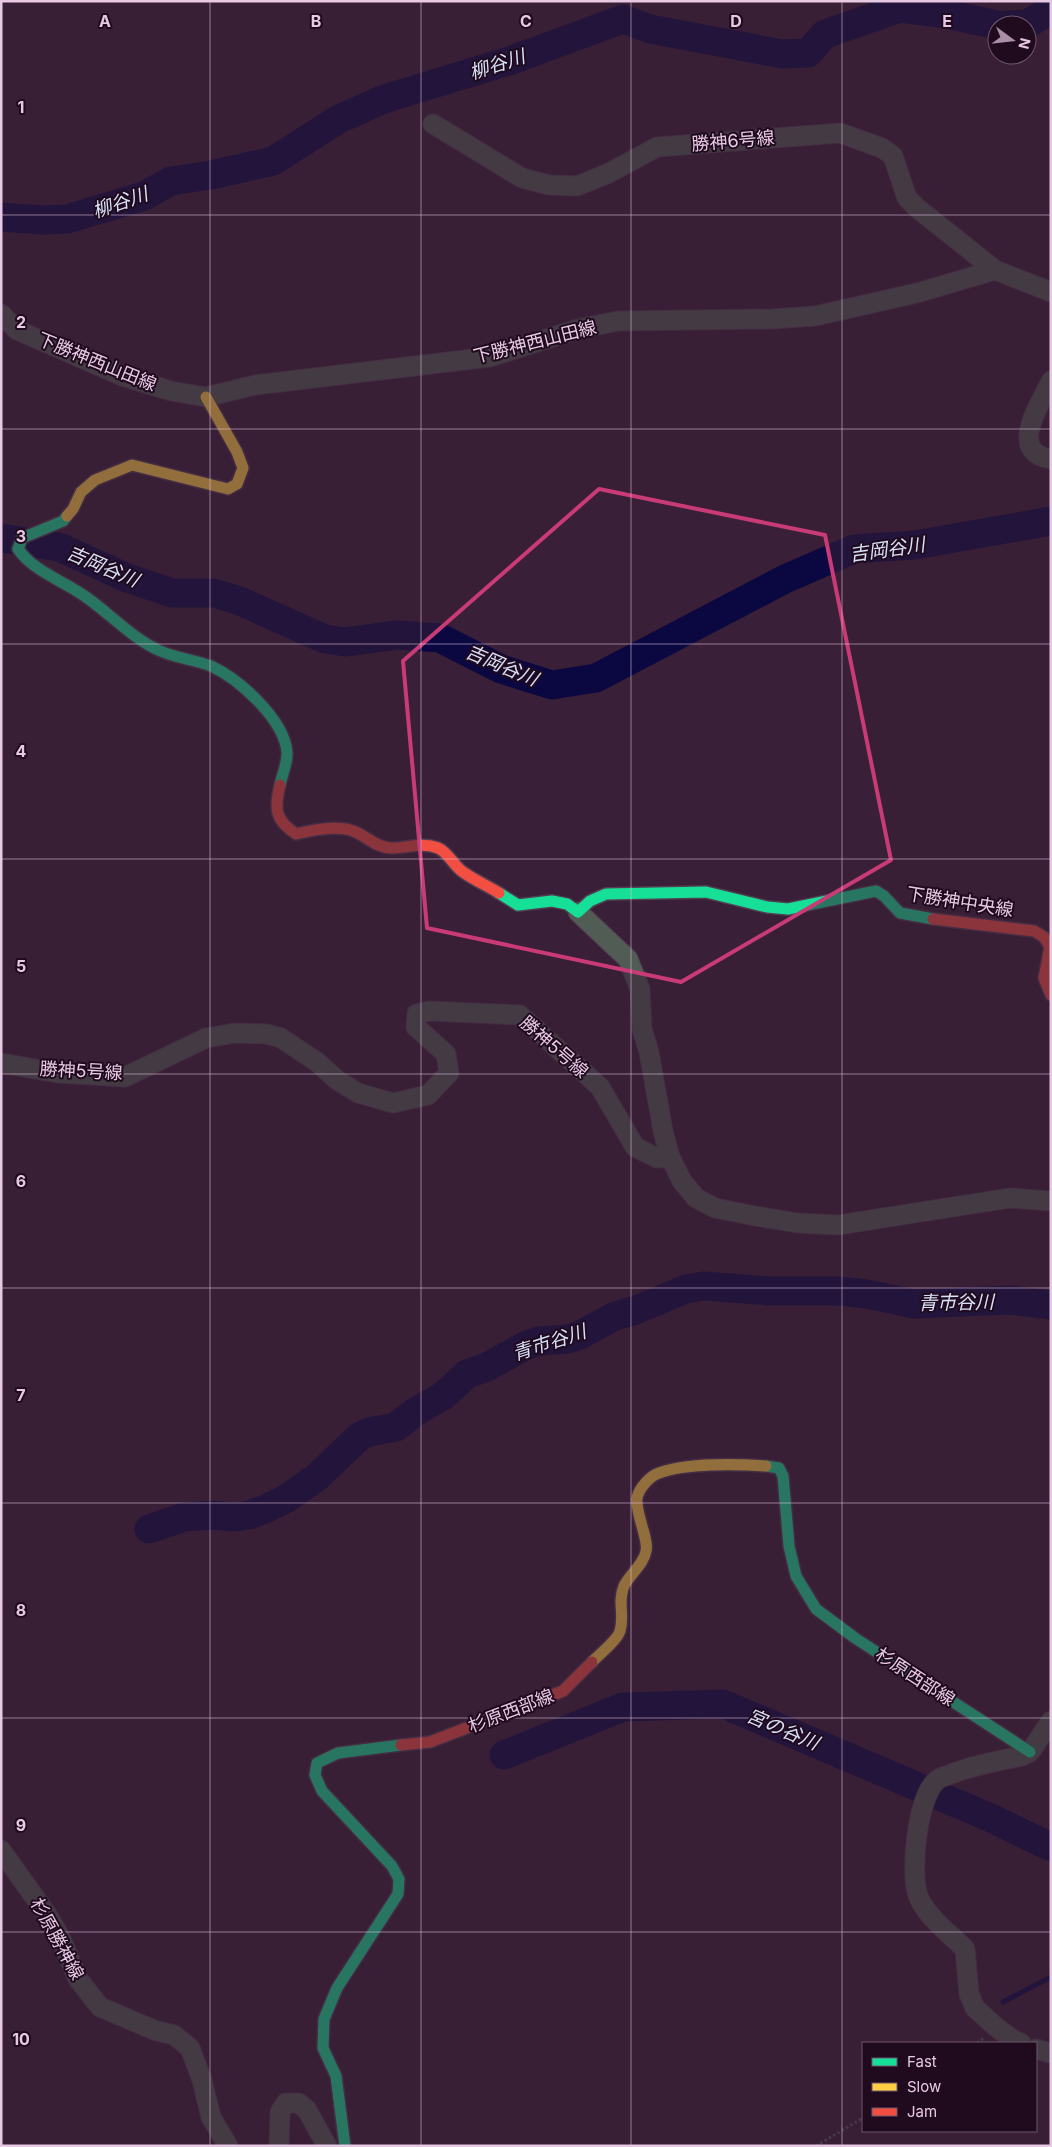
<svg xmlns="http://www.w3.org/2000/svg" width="1052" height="2147" viewBox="0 0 1052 2147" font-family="Inter,'Noto Sans JP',sans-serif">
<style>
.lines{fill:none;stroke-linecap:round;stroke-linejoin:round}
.stream{stroke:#0b0841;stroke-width:5}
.river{stroke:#0b0841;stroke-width:29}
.street-casing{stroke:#523d51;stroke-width:21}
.fast-casing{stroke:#523d51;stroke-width:14}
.slow-casing{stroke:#523d51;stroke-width:14}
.jam-casing{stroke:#523d51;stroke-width:14}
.path{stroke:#585a5a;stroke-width:3;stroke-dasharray:2.5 2.5;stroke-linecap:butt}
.street{stroke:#515c54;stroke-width:19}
.fast{stroke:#16e098;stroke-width:11}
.slow{stroke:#ffcf43;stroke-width:11}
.jam{stroke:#f24e42;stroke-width:11}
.marked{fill:none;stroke:#c93b76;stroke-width:4;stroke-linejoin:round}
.grid{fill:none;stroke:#e7c9e3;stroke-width:1;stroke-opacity:0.55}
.labels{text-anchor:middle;stroke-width:4;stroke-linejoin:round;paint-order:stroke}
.street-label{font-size:18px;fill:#e7c9e3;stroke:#1f0a1e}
.water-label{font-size:19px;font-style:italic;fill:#d8e1f8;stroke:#1f0a1e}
.grid-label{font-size:16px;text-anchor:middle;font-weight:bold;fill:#e7c9e3;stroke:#1f0a1e;stroke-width:4;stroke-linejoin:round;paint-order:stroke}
</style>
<rect width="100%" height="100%" fill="#391f37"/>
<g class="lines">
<path class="stream" d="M1003,2002L1051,1977"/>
<g class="river">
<path d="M1007,25L1027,24L1051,10"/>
<path d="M1,217L42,220L67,219L144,196L171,181L211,175L273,161L339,119L384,99L512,60L623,19L650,29L782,54L808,53L825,34L900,8L947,14L997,25"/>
<path d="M1,538L59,547L127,578L172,593H214L240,601L325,639L345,642L398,635L440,638L501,669L552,685L596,678L785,579L854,549L915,545L1051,521"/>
<path d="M149,1529L184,1517L213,1515L235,1517L249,1515L263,1510L286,1499L317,1477L359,1437L369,1432L396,1427L415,1412L443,1396L467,1374L487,1367L525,1346L539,1341L568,1339L580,1335L615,1316L636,1310L686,1289L703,1286L770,1291H837L867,1294L914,1304L1010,1300L1051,1305"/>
<path d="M504,1755L623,1707L723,1704L991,1818L1051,1847"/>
</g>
<defs>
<g id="street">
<path d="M433,124L522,178L549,185L577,186L609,173L657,147L840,133L882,148L893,156L907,198L917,208L995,270"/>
<path d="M1,314L17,330L122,376L171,391L206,397L255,385L490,357L578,329L618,321L772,319L815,316L917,293L995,270L1051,292"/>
<path d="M1051,381C1040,405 1007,452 1051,459"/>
<path d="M1,1063L58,1073L125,1077L206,1038L235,1033L267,1034L281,1038L317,1062L337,1080L358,1093L393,1103L428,1095L449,1073L446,1054L416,1027L417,1014L429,1011L520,1015L600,1087L635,1147L657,1158L670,1157L663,1131L649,1052L642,1029L640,989L628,959L578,912"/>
<path d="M670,1157L682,1181L696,1198L715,1208L755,1216L798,1223L838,1225L1010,1198L1051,1201"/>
<path d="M1,1850L48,1916L60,1937L78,1979L100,2007L154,2030L174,2035L190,2048L202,2080L211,2117L228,2146"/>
<path d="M1021,2043L1013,2040L996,2027L975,2008L969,1994L965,1949C950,1934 928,1918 919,1898C909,1875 917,1797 937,1780C940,1777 947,1776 951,1774C974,1765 997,1761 1022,1756L1030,1752L1051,1721"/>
<path d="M1036,2049L1051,2053"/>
<path d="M279,2146L280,2112L286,2103H299L307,2110L327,2146"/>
</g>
<g id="fast">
<path d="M67,516L63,521L22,538L18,549C34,572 64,581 86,597C110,614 130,636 156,649C173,658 193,659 211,666C239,679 284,719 287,752C288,762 282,775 280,785"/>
<path d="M499,893L518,905L552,901L567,904L578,912L590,901L606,894L706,892L767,907L788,909L876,891L884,896L900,913L933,919"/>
<path d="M766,1466L779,1468L783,1476L789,1546L796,1576L816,1609L855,1638L1030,1752"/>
<path d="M345,2146L336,2076L323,2048L324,2019L337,1988L398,1894L399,1879L392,1866L322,1791L315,1775L317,1763L338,1753L401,1745"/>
</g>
<g id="slow">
<path d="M67,516L73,509L81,492L95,480L132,465L228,489L237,484L243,468L237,452L206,397"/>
<path d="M592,1662C599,1655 618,1639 620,1631C625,1614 617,1603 624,1586C630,1574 644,1564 646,1551C649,1539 635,1513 637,1498C639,1488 650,1476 659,1473C686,1463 736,1464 766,1466"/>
</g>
<g id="jam">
<path d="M280,785C274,809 275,820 296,834C313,830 337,825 353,831C367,836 376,848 392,848C408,848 422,842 438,848C448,852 454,866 463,872C474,880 488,886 499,893"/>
<path d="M933,919L1034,931L1044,937L1050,947L1044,978L1051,995"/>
<path d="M401,1745L430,1742L563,1691L592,1662"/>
</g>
</defs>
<use href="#street" class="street-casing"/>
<use href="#fast" class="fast-casing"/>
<use href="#slow" class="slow-casing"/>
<use href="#jam" class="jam-casing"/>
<g class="path">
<path d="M977,2043L984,2038"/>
<path d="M816,2146L863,2118"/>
</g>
<use href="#street" class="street"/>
<use href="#fast" class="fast"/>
<use href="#slow" class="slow"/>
<use href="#jam" class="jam"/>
</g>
<path d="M0 0H1052V2147H0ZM599,489L825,535L891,860L681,982L427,928L403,661Z" fill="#391f37" fill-opacity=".55" fill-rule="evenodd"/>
<path class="marked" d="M599,489L825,535L891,860L681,982L427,928L403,661Z"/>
<path class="grid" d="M210,1V2146M421,1V2146M631,1V2146M842,1V2146M1,215H1051M1,429H1051M1,644H1051M1,859H1051M1,1074H1051M1,1288H1051M1,1503H1051M1,1718H1051M1,1932H1051"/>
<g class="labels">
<g class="street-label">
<text transform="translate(733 141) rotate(-5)" y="6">勝神6号線</text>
<text transform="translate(535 342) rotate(-14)" y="6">下勝神西山田線</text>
<text transform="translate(97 362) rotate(22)" y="6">下勝神西山田線</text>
<text transform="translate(960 902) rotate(9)" y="6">下勝神中央線</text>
<text transform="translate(554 1047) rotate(41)" y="6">勝神5号線</text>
<text transform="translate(81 1071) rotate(3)" y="6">勝神5号線</text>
<text transform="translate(915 1677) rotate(33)" y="6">杉原西部線</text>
<text transform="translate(511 1711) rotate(-21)" y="6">杉原西部線</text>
<text transform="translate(57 1939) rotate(61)" y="6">杉原勝神線</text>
</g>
<g class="water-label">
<text transform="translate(497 64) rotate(-18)" y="7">柳谷川</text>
<text transform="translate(120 202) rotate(-19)" y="7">柳谷川</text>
<text transform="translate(887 549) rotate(-8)" y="7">吉岡谷川</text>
<text transform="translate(103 566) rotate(23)" y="7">吉岡谷川</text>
<text transform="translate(502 665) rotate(23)" y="7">吉岡谷川</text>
<text transform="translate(956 1302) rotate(-1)" y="7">青市谷川</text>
<text transform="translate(549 1342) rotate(-18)" y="7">青市谷川</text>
<text transform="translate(783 1729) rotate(23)" y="7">宮の谷川</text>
</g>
</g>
<g class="grid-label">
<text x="105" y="27">A</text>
<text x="316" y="27">B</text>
<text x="526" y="27">C</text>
<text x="736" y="27">D</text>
<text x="947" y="27">E</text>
<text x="21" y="113">1</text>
<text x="21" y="328">2</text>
<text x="21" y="542">3</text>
<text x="21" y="757">4</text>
<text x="21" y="972">5</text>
<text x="21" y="1187">6</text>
<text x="21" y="1401">7</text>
<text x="21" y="1616">8</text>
<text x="21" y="1831">9</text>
<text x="21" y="2045">10</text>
</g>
<rect width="1052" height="2147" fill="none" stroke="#e7c9e3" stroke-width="5"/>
<rect x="862" y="2042" width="175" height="90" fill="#1f0a1e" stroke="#6f566d"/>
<rect x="872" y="2058" width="25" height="8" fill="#16e098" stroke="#6f566d"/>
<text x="907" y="2067" font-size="15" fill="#e7c9e3">Fast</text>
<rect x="872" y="2083" width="25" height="8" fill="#ffcf43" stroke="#6f566d"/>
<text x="907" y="2092" font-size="15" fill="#e7c9e3">Slow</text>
<rect x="872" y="2108" width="25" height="8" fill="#f24e42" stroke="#6f566d"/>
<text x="907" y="2117" font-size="15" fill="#e7c9e3">Jam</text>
<g transform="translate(1012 40) rotate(105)"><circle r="24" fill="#1f0a1e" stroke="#6f566d"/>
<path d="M0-4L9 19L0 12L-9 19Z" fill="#aa8ea7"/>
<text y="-8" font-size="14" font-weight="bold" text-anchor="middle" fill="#e7c9e3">N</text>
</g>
</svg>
